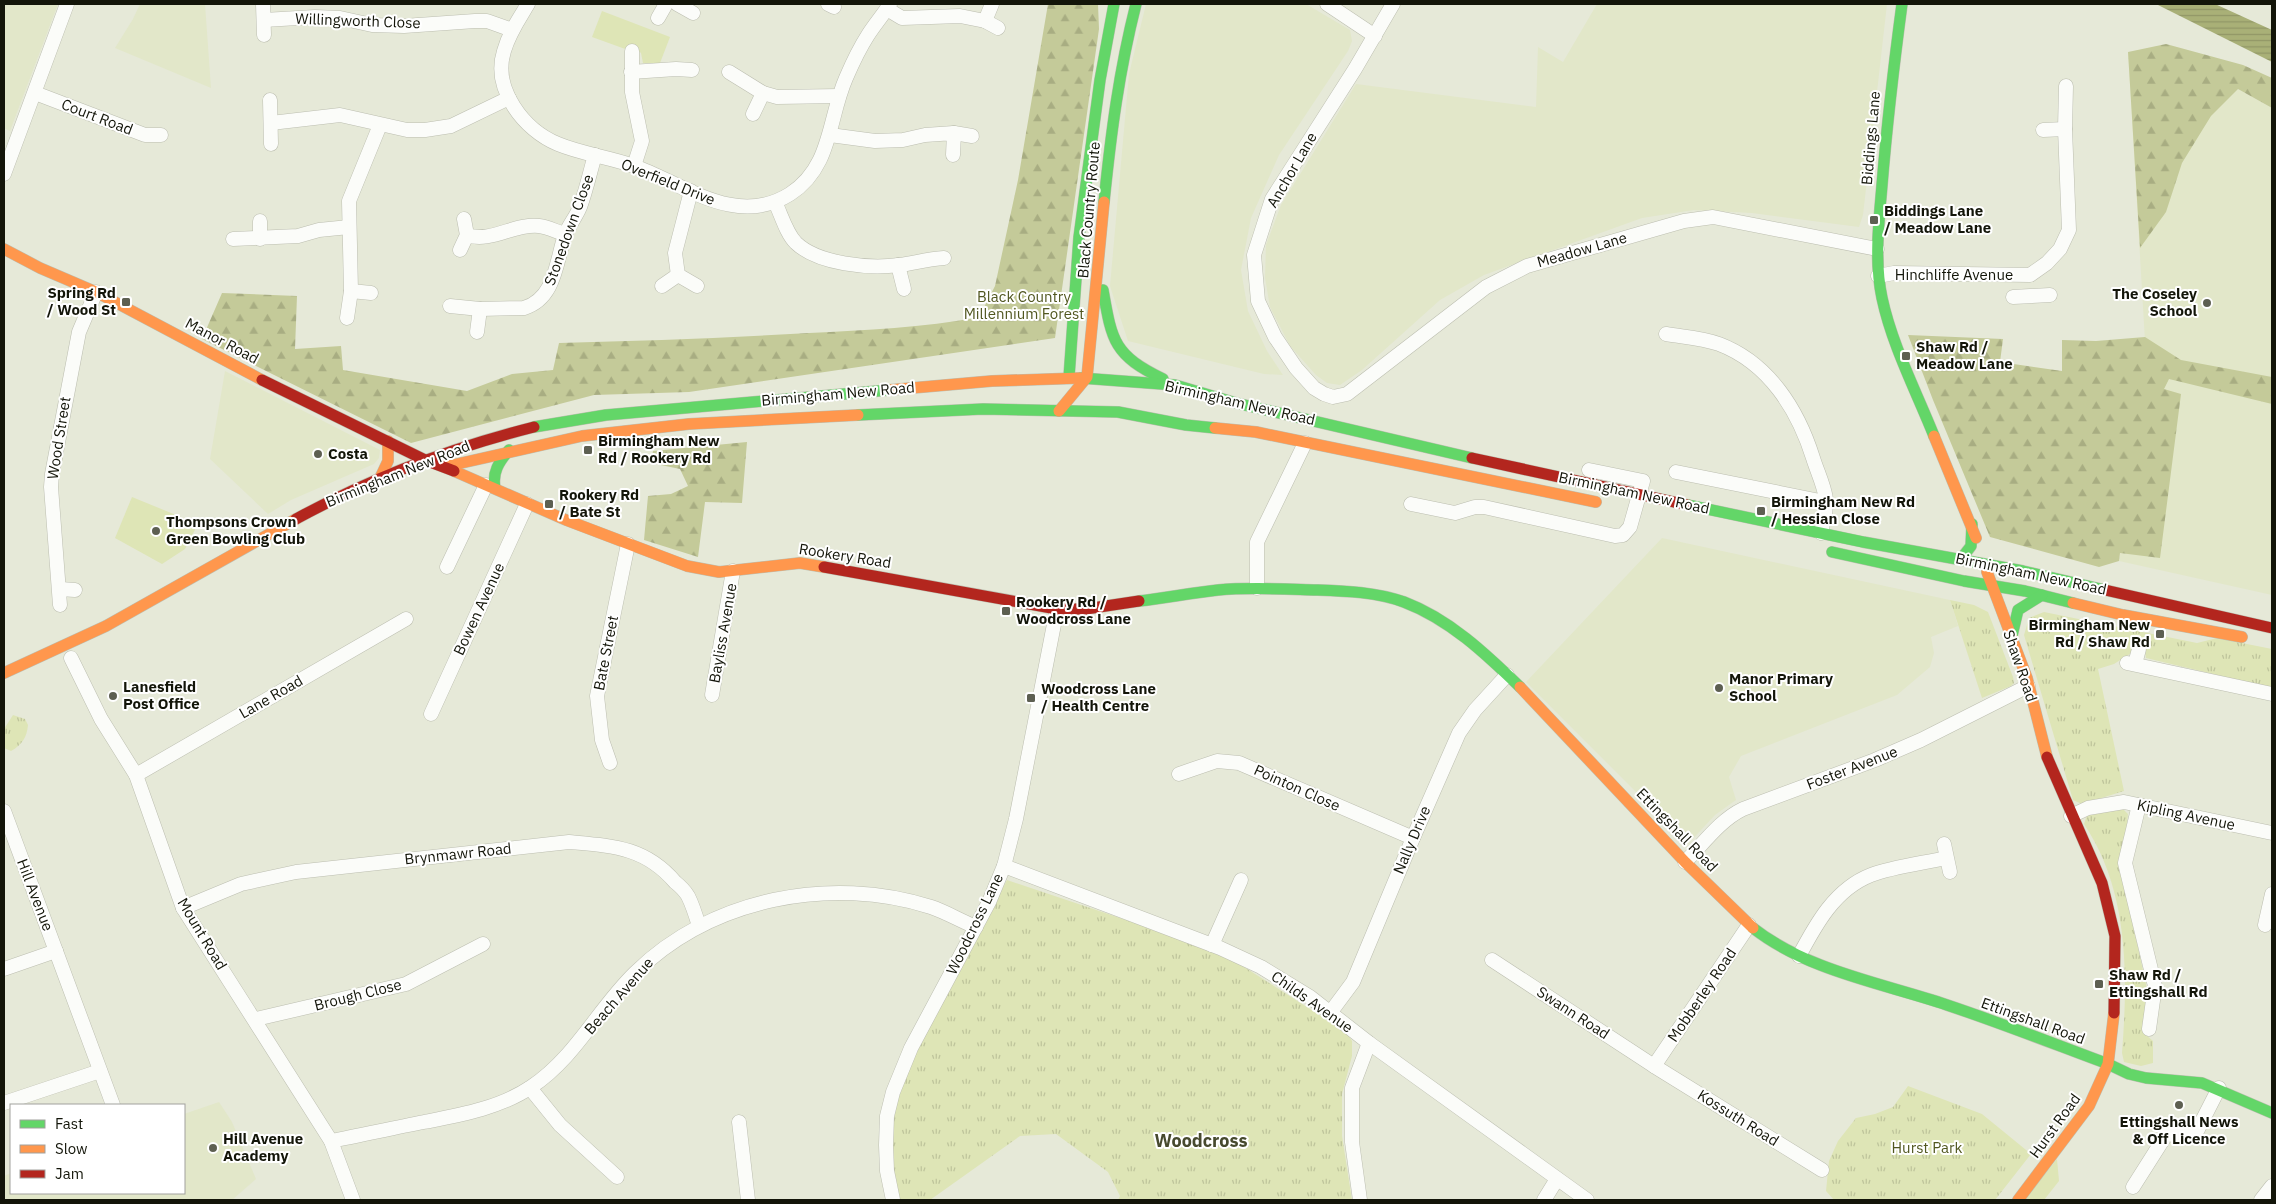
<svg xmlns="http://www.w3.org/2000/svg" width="2276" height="1204" viewBox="0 0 2276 1204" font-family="'IBM Plex Sans',sans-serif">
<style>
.built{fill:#e2e7c9}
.grass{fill:#dee5b6}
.forest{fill:url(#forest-firs)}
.park{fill:url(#park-tufts)}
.water{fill:url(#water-rules)}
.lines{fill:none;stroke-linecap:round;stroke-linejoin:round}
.street-casing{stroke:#bcbeb0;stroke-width:15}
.fast-casing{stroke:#bcbeb0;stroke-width:12}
.slow-casing{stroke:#bcbeb0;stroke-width:12}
.jam-casing{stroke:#bcbeb0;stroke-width:12}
.street{stroke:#fbfcf9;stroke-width:14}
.fast{stroke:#63d668;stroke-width:11}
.slow{stroke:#ff974d;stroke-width:11}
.jam{stroke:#b3261e;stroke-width:11}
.poi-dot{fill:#5d5f51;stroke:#fff;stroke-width:2}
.labels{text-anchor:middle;stroke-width:4;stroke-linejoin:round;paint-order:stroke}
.street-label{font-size:15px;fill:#131509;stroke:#fff}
.poi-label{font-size:15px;font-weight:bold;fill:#131509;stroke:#fff;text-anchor:start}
.park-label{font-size:15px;fill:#515720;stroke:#fff}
.quarter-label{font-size:18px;font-weight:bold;fill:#474a2e;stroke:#fff}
</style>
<defs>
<pattern id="forest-firs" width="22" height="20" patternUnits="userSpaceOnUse" patternTransform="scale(1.25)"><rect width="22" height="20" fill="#c4ca99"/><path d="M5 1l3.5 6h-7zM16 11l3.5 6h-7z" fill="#a8ad82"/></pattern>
<pattern id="park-tufts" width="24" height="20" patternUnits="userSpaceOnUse" patternTransform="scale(1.25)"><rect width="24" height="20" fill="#dee5b6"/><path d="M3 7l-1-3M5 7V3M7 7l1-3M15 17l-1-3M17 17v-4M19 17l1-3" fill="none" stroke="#bec49b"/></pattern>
<pattern id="water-rules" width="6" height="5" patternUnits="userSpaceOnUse" patternTransform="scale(1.25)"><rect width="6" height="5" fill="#a9b077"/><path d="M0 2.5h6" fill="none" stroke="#919666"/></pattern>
</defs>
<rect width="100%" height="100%" fill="#e6e9d8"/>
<g class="built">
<path d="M4,4H58L10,131L4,128Z"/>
<path d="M140,4H205L211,88L115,48L133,19Z"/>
<path d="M1146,4H1306L1350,30L1352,41L1348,51L1279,155L1251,218L1241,270L1248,311L1267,351L1283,375L1264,374L1128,341L1110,286L1129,74Z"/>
<path d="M1597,4H1887L1863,215L1859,227L1752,213L1694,210L1642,218L1484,275L1440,300L1362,370L1340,385L1327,383L1316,375L1290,346L1270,307L1265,278L1266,245L1281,205L1356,84L1536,107L1538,47L1563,62Z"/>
<path d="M2128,52L2238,89L2272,108V595L2119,561L2134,463L2146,358Z"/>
<path d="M225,371L380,450L379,458L374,464L291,500L268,514L210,459Z"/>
<path d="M1662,538L1950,600L1958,626L1931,637L1934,653L1930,667L1897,695L1741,756L1729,777L1736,800L1715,815L1688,844L1526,682Z"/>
<path d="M219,1102L232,1122L256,1179L232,1200H4V1176L11,1173V1193H184V1114Z"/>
</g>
<g class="grass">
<path d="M602,11L670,37L660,63H643L641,53L632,45L628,50L592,37Z"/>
<path d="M132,497L198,524L185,549L162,564L115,538Z"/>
<path d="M2057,1159L2059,1181L2044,1200H2024Z"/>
</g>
<g class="forest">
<path d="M1048,4H1098L1099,29L1055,338L689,392L594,395L411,443L202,339L222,293L297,296L295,349L341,346L343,370L467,391L512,374L553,370L559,343C643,341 726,338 809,333C866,330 923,328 979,317L995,286L1018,180Z"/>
<path d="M2166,44L2243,65L2272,78V108L2238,89L2211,116L2182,163L2166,212L2140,248L2128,52Z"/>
<path d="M1908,335L2003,339L2000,362L2062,371V340L2096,341L2145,337L2181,360L2272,377V404L2169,379L2164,389L2181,394L2160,558L2120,553L2119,561L2099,567L1990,537L1933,400Z"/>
<path d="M747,442L742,503L705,502L698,557L644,540L648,496L671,494L688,486L680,469L651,463L653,451Z"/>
</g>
<g class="park">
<path d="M1950,600L1974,605L1988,612L2013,677L2014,683L2011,686L1982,698Z"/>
<path d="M2044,612L2197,643L2217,638L2272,649V688L2146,658L2145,652L2136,650L2114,664L2098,669L2124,791L2082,804L2073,800L2024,635L2029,618Z"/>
<path d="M13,715L25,719L28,725C27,737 22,745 11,751L4,748V729Z"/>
<path d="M2123,809L2128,814L2122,873L2147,989L2145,1034L2153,1041V1063L2141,1066L2124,1062L2122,1053C2128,975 2129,891 2084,824L2087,815Z"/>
<path d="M1007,880L1135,923L1230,958L1346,1032L1352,1041V1056L1342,1094V1136L1352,1200H1118L1120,1196L1108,1172L1056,1134L1020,1136L930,1200H896L890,1170L894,1094Z"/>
<path d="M1908,1086L1982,1114L2031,1154L1995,1200H1834L1826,1191L1829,1161L1838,1141L1856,1118L1875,1114L1893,1107Z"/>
</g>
<path class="water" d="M2156,4H2215L2272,30V62Z"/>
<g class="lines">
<defs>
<g id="street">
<path d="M263,4L264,35"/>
<path d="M528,4C519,19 509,33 504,51C492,89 524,130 558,144C582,154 609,157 634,166C684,184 736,228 790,194C832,167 828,119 846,78C852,64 859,49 868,35C875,24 883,15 890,4"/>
<path d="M677,4L693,13"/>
<path d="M828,4L834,7"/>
<path d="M1327,4L1375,36"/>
<path d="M1393,4L1355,69L1272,199L1254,255L1258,301L1275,337L1296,368L1314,388L1324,394L1333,397L1347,394L1486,287L1527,266L1684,221L1713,217L1877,249"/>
<path d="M887,9L902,18L960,16L985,21L998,28"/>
<path d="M658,18L666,4"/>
<path d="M264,20L315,17L340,18L372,25L404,26L475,21H487L512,30"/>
<path d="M985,21L992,4"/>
<path d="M632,51V92L642,141L634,166"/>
<path d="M631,72L676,69L692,70"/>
<path d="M729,72L763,93L777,97L839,96"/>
<path d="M35,93L145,135H161"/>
<path d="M270,100L271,144"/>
<path d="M753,114L763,93"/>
<path d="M271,123L340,115L407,130H425L451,126L509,98"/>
<path d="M2043,130L2065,129"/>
<path d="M954,133L972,136"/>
<path d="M830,135L875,141L903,140L925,135L954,133L953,155"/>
<path d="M4,174L67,4"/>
<path d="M691,191L675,253L678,275L697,286"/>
<path d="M775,202C781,214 786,233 796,243C818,264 869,269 899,265C914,263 928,259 944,258"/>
<path d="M467,235C491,243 515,223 539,226C548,227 557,232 565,234"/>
<path d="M233,239L298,236L319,230L349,227"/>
<path d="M260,239V221"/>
<path d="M460,250L467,235L464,219"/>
<path d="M898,265L904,289"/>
<path d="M1878,276L1894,273L2030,275L2047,263L2060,249L2069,230L2065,129L2066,86"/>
<path d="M662,286L678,275"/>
<path d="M351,291L371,293"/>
<path d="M2013,297L2050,295"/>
<path d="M450,306L480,309L524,308C556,298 556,261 565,235C569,225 576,217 580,207C586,191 590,172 595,155"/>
<path d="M347,318L351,291L349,201L380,125"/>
<path d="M477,332L480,309"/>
<path d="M1666,334C1684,337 1702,338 1719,344C1769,363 1798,410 1813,458C1817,471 1824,485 1826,499C1827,509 1823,522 1821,533"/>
<path d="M1676,472L1825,502"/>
<path d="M1411,504L1455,513L1475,507H1484L1615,536L1623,535L1630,527L1643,481L1589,470"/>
<path d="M447,567L486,485"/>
<path d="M1257,588V542L1305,443"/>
<path d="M60,589L75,590"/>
<path d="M60,605L51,487L52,474L79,332L96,292"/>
<path d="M71,658L101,719L136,775L183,908L331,1141L353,1200"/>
<path d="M2127,663L2272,694"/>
<path d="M2135,664L2139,649"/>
<path d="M712,695L733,571"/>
<path d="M431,714L527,504"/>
<path d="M610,763L602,740L597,696L628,544"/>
<path d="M1179,774L1217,761L1239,763L1413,838"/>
<path d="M136,775L406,619"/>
<path d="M2139,805L2125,863L2155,986L2149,1029"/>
<path d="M4,811L113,1105"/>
<path d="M2071,816L2088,808L2124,802L2272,833"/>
<path d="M1944,844L1950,872"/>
<path d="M1685,862C1703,844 1720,820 1743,809L1875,760L1921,740L2028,686"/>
<path d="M1004,866L1220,948L1261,967L1310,997L1369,1043L1587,1200"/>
<path d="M183,908L241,884L296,872L569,842C613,846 645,847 675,882C680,886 685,891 688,896C693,906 696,916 699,926"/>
<path d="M2265,925L2272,894"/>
<path d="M1212,945L1241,880"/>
<path d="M1799,956C1816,924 1835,889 1871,875C1892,867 1924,863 1946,858"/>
<path d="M1492,960L1654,1066L1822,1170"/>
<path d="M4,969L56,951"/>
<path d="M1330,1013L1353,982L1413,838L1459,733L1475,710L1507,675"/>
<path d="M256,1019L406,984L483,944"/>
<path d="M1654,1066L1749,925"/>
<path d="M530,1088L560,1125L617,1177"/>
<path d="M4,1103L100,1071"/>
<path d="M739,1122L748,1200"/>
<path d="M331,1141C362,1135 393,1128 424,1122C460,1115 500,1108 531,1087C575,1058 598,1009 635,973C711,898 831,875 931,907C946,912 961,921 976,927"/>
<path d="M2133,1187L2166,1135L2196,1133L2219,1088"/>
<path d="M893,1200L887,1171L886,1145L887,1116L893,1092L911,1048L989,902L1004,866L1016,819L1057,609"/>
<path d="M1360,1200L1352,1142V1088L1369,1043"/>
<path d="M1544,1200L1557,1179"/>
<path d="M2261,1200L2272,1186"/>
</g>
<g id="fast">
<path d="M1902,4C1894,64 1887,124 1882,185C1879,222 1874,260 1882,298C1892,345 1916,391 1934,436"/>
<path d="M1104,202C1111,133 1119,71 1136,4"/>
<path d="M1103,290C1112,342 1114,355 1163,379"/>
<path d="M1069,377L1079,237L1100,80L1114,4"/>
<path d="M1081,378L1175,385L1236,403L1472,458"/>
<path d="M858,415L983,409L1118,412L1186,425L1215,428"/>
<path d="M534,427L606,415L889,390"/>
<path d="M495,488C492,472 499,462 509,450"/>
<path d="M1688,505L1863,542L2023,571L2105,590"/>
<path d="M1832,552L1964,581L2025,591L2073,603"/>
<path d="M1961,559L1971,546L1972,524"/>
<path d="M1139,601C1165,598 1191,593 1218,590C1251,587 1284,589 1317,590C1346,591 1376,592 1404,602C1449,619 1485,653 1520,687"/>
<path d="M2011,640L2018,610L2042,595"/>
<path d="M1753,928C1808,971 1882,983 1947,1005C2001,1023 2054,1044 2108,1064"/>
<path d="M2108,1064L2129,1074L2146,1078L2202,1083L2272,1113"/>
</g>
<g id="slow">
<path d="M4,249L40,268L96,292L262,380"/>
<path d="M889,390L992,381L1081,378"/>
<path d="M1059,411L1087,377L1104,202"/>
<path d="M1215,428L1256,432L1596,502"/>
<path d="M1934,436L1976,538"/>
<path d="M448,466L582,436L689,424L858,415"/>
<path d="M454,471L566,520L687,566L719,572L800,563L824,567"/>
<path d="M380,478L388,461V441"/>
<path d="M1987,572L2027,678L2047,757"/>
<path d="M2073,603L2123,615L2242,637"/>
<path d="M4,673L106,626L296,519"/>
<path d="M1520,687L1685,862L1753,928"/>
<path d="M2018,1200L2089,1106L2108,1064L2114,1013"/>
</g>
<g id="jam">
<path d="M262,380L425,460L454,471"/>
<path d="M1472,458L1688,505"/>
<path d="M296,519C371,478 451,448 534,427"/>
<path d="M824,567L1057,609H1086L1139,601"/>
<path d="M2105,590L2272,628"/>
<path d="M2047,757L2102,883L2115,936L2114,1013"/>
</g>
</defs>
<use href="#street" class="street-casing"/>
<use href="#fast" class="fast-casing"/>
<use href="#slow" class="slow-casing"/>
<use href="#jam" class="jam-casing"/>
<use href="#street" class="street"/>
<use href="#fast" class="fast"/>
<use href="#slow" class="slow"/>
<use href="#jam" class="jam"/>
</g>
<g class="poi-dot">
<rect x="1869" y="215" width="10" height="10" rx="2.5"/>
<rect x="121" y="297" width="10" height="10" rx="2.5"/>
<circle cx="2207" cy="303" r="5"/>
<rect x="1901" y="351" width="10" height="10" rx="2.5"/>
<rect x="583" y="445" width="10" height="10" rx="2.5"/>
<circle cx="318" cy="454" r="5"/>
<rect x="544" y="499" width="10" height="10" rx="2.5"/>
<rect x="1756" y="506" width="10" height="10" rx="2.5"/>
<circle cx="156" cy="531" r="5"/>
<rect x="1001" y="606" width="10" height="10" rx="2.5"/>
<rect x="2155" y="629" width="10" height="10" rx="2.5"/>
<circle cx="1719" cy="688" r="5"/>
<circle cx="113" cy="696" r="5"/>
<rect x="1026" y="693" width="10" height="10" rx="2.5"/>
<rect x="2094" y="979" width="10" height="10" rx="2.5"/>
<circle cx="2179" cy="1105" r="5"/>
<circle cx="213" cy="1148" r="5"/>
</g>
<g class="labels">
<g class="street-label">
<text transform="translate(358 21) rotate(2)" y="5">Willingworth Close</text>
<text transform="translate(97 117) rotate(21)" y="5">Court Road</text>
<text transform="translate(1871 138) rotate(-85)" y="5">Biddings Lane</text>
<text transform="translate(1292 170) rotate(-60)" y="5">Anchor Lane</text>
<text transform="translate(668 182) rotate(22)" y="5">Overfield Drive</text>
<text transform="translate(1089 210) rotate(-85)" y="5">Black Country Route</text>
<text transform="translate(569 230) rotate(-70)" y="5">Stonedown Close</text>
<text transform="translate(1582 250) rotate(-16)" y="5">Meadow Lane</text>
<text x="1954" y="280">Hinchliffe Avenue</text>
<text transform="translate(222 341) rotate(28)" y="5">Manor Road</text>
<text transform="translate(838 394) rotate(-5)" y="5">Birmingham New Road</text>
<text transform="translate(1240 403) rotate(13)" y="5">Birmingham New Road</text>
<text transform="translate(59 438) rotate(-81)" y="5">Wood Street</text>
<text transform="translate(398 474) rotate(-22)" y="5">Birmingham New Road</text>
<text transform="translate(1634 493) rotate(12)" y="5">Birmingham New Road</text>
<text transform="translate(845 556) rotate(9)" y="5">Rookery Road</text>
<text transform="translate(2031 574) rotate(12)" y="5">Birmingham New Road</text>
<text transform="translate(479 609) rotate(-65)" y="5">Bowen Avenue</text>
<text transform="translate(723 633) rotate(-80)" y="5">Bayliss Avenue</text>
<text transform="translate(606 653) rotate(-79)" y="5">Bate Street</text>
<text transform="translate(2020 666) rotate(71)" y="5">Shaw Road</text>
<text transform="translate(271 697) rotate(-30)" y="5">Lane Road</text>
<text transform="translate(1852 768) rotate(-21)" y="5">Foster Avenue</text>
<text transform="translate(1297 788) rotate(24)" y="5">Pointon Close</text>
<text transform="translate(2186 815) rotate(12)" y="5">Kipling Avenue</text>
<text transform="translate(1677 830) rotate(46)" y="5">Ettingshall Road</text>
<text transform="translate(1412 840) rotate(-67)" y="5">Nally Drive</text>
<text transform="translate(458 854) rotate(-6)" y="5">Brynmawr Road</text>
<text transform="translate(35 895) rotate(69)" y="5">Hill Avenue</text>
<text transform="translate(975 924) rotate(-64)" y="5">Woodcross Lane</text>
<text transform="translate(202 934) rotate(59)" y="5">Mount Road</text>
<text transform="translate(358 995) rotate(-14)" y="5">Brough Close</text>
<text transform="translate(1702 995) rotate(-56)" y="5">Mobberley Road</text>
<text transform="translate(619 996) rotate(-49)" y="5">Beach Avenue</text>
<text transform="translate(1312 1002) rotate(35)" y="5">Childs Avenue</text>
<text transform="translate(1573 1013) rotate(33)" y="5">Swann Road</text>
<text transform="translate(2033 1021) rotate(20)" y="5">Ettingshall Road</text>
<text transform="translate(1738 1118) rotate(32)" y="5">Kossuth Road</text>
<text transform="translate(2055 1126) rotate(-54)" y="5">Hurst Road</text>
</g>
<g class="poi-label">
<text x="1884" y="216">Biddings Lane<tspan x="1884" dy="17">/ Meadow Lane</tspan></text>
<text x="116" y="298" text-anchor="end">Spring Rd<tspan x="116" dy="17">/ Wood St</tspan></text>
<text x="2197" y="299" text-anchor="end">The Coseley<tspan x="2197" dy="17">School</tspan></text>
<text x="1916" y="352">Shaw Rd /<tspan x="1916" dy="17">Meadow Lane</tspan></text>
<text x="598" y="446">Birmingham New<tspan x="598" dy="17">Rd / Rookery Rd</tspan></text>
<text x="328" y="459">Costa</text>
<text x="559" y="500">Rookery Rd<tspan x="559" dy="17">/ Bate St</tspan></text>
<text x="1771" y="507">Birmingham New Rd<tspan x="1771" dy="17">/ Hessian Close</tspan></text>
<text x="166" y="527">Thompsons Crown<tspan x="166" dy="17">Green Bowling Club</tspan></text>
<text x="1016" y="607">Rookery Rd /<tspan x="1016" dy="17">Woodcross Lane</tspan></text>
<text x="2150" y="630" text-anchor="end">Birmingham New<tspan x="2150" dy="17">Rd / Shaw Rd</tspan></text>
<text x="1729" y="684">Manor Primary<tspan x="1729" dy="17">School</tspan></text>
<text x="123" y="692">Lanesfield<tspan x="123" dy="17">Post Office</tspan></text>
<text x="1041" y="694">Woodcross Lane<tspan x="1041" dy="17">/ Health Centre</tspan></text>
<text x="2109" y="980">Shaw Rd /<tspan x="2109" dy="17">Ettingshall Rd</tspan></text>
<text x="2179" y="1127" text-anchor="middle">Ettingshall News<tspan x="2179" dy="17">&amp; Off Licence</tspan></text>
<text x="223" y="1144">Hill Avenue<tspan x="223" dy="17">Academy</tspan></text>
</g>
<g class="park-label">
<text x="1024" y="302">Black Country<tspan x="1024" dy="17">Millennium Forest</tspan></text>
<text x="1927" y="1153">Hurst Park</text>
</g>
<g class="quarter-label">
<text x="1201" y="1147">Woodcross</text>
</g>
</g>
<rect width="2276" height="1204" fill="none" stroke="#131509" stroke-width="10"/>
<rect x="10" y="1104" width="175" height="90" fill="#ffffff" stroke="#a1a19d"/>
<rect x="20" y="1120" width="25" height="8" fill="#63d668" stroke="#a1a19d"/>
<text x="55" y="1129" font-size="15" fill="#131509">Fast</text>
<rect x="20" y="1145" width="25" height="8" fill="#ff974d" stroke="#a1a19d"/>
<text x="55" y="1154" font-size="15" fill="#131509">Slow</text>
<rect x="20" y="1170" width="25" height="8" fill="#b3261e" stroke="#a1a19d"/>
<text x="55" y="1179" font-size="15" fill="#131509">Jam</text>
</svg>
